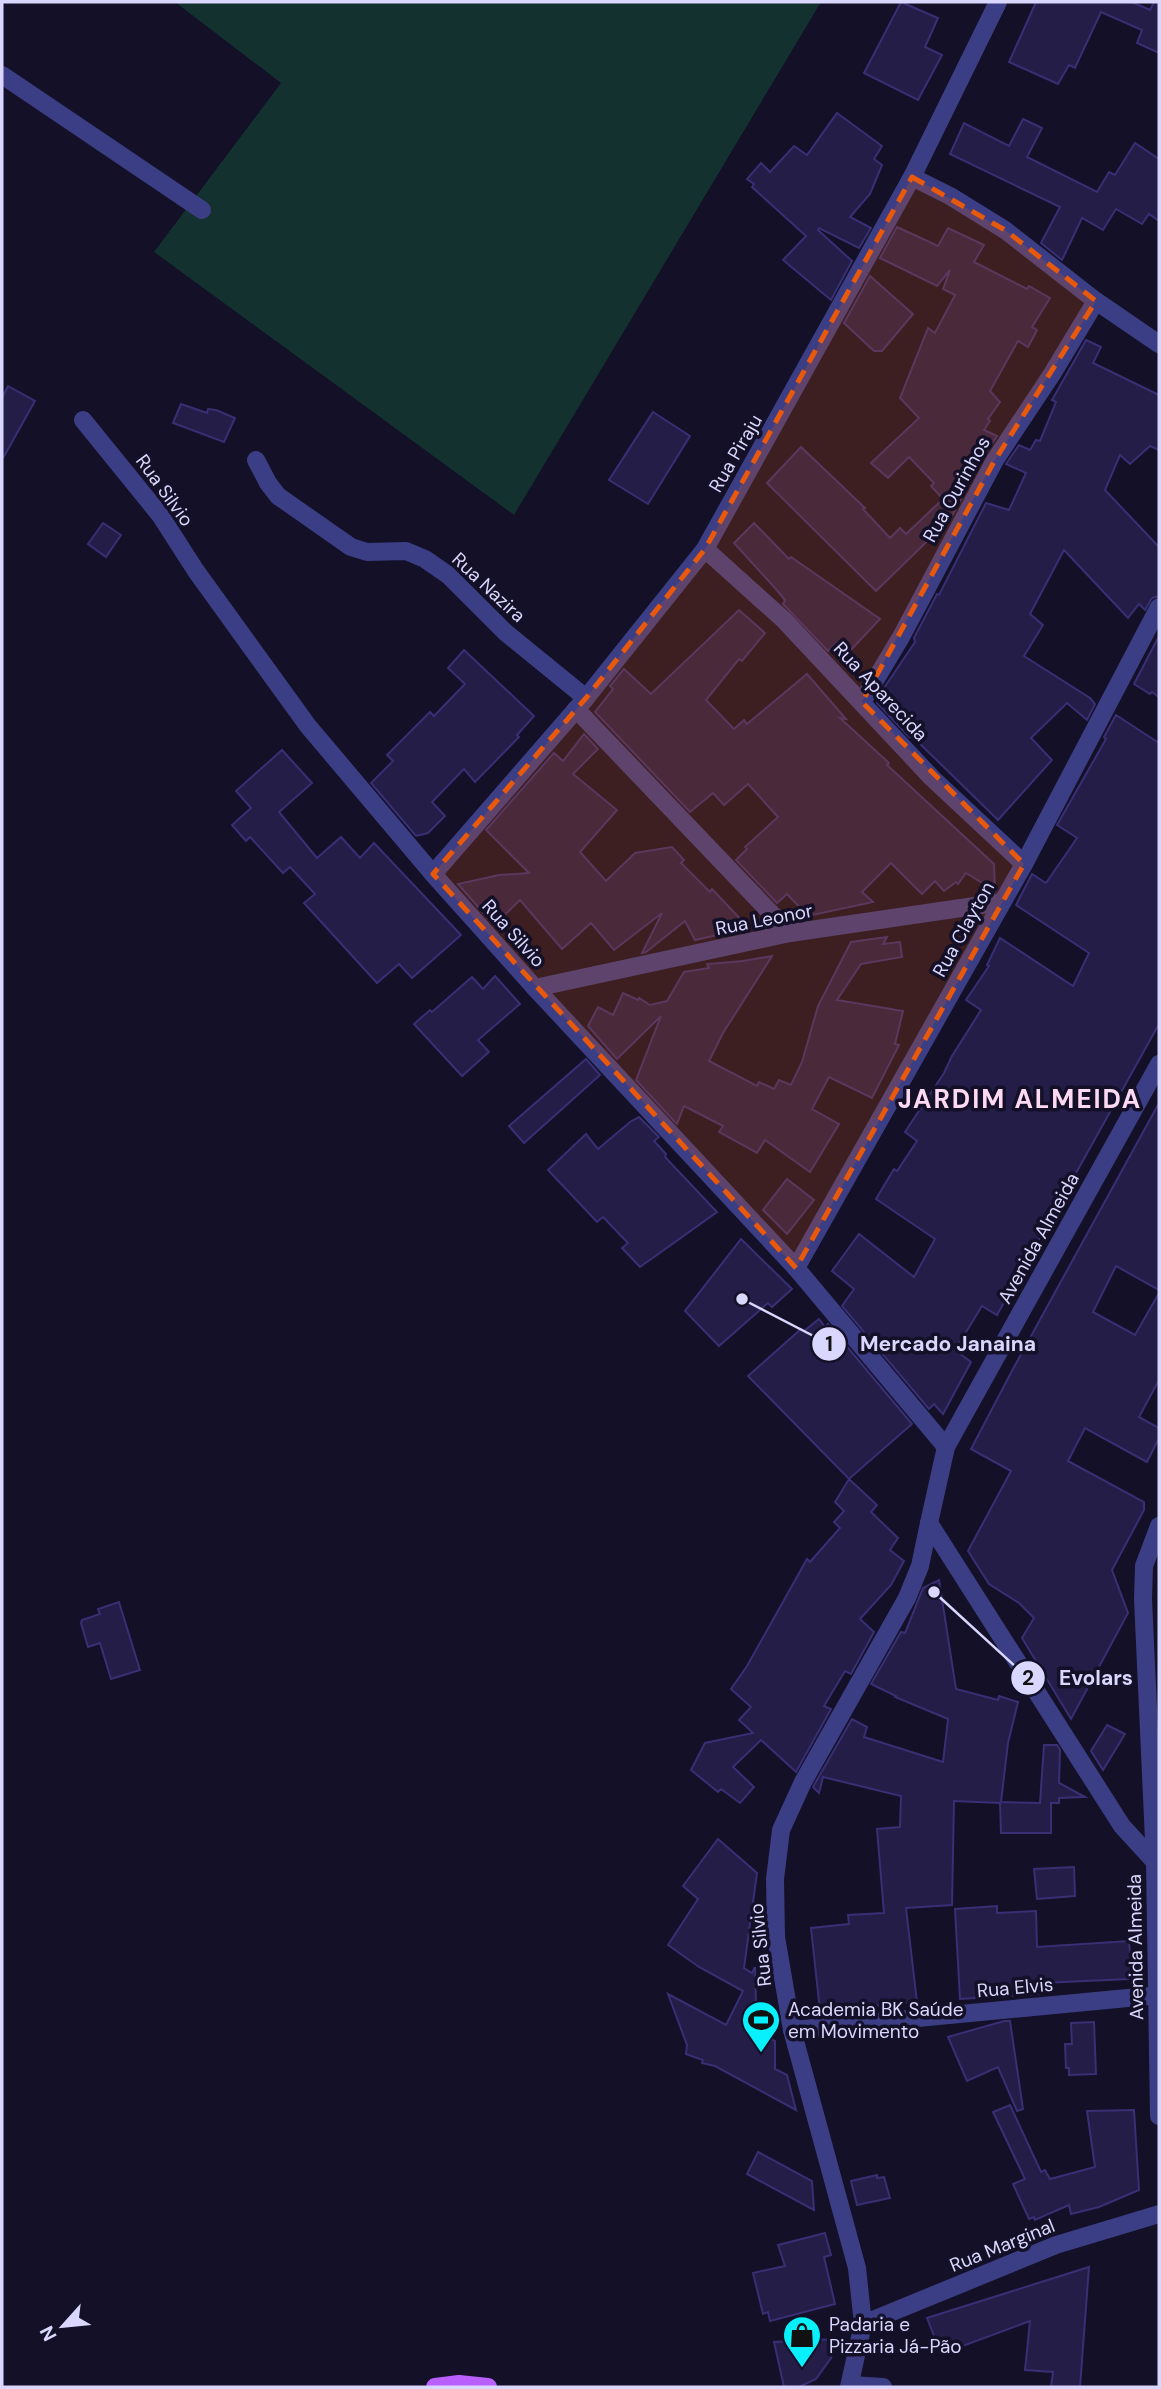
<svg xmlns="http://www.w3.org/2000/svg" width="1161" height="2389" viewBox="0 0 1161 2389" font-family="'DM Sans',sans-serif">
<style>
.green{fill:#13312f}
.building{fill:#231d48;stroke:#392f74;stroke-width:2}
.lines{fill:none;stroke-linecap:round;stroke-linejoin:round}
.minor{stroke:#3c3e85;stroke-width:18}
.primary{stroke:#b960fc;stroke-width:18}
.marked{fill:#e8590c;fill-opacity:0.2;stroke:#e8590c;stroke-width:5;stroke-dasharray:14 9;stroke-linejoin:round}
.labels{text-anchor:middle;stroke-width:7;stroke-linejoin:round;paint-order:stroke}
.street-label{font-size:19px;fill:#dad7fe;stroke:#131027}
.poi-label{font-size:19px;fill:#dad7fe;stroke:#131027;text-anchor:start}
.district-label{font-size:26px;font-weight:bold;letter-spacing:2px;fill:#fed9f3;stroke:#131027}
.leader{fill:none;stroke:#dad7fe;stroke-width:2.5}
.callout-dot{fill:#dad7fe;stroke:#131027;stroke-width:2.5}
.mark-label{font-size:21px;text-anchor:middle;font-weight:bold;fill:#111}
.callout-label{font-size:21px;text-anchor:middle;font-weight:bold;fill:#dad7fe;stroke:#131027;stroke-width:7;stroke-linejoin:round;paint-order:stroke}
</style>
<rect width="100%" height="100%" fill="#131027"/>
<path class="green" d="M175,2H821L514,515L154,252L281,83Z"/>
<g class="building">
<path d="M901,2L938,18L925,47L942,55L918,100L864,73Z"/>
<path d="M1036,2H1132L1150,10L1154,2H1159V53L1137,43L1142,30L1101,12L1075,68L1069,65L1058,84L1009,62Z"/>
<path d="M837,113L882,146L874,159L882,165L870,194L850,217L871,228L859,248L819,228L818,230L852,261L831,300L783,260L806,236L752,187L754,184L747,179L761,163L770,172L794,146L807,155Z"/>
<path d="M1023,119L1042,128L1027,157L1097,192L1109,172L1115,175L1135,143L1159,159V221L1149,214L1142,224L1116,209L1103,230L1082,218L1062,260L1041,243L1060,207L950,154L964,123L1009,146Z"/>
<path d="M897,227L938,246L948,228L984,245L974,262L1027,289L1029,286L1050,298L1032,327L1037,330L1028,347L1018,341L990,391L1000,402L988,419L990,421L984,430L997,436L987,451L981,447L956,483L959,486L954,495L962,497L951,518L876,591L767,483L801,447L865,508L863,509L890,538L900,528L906,534L943,499L931,486L934,483L909,457L888,478L871,463L919,418L900,398L928,328L935,333L955,295L943,289L950,270L937,286L880,258Z"/>
<path d="M870,276L913,314L882,351H874L844,323Z"/>
<path d="M1086,340L1101,347L1093,363L1159,395V450L1150,446L1130,464L1120,455L1105,490L1159,547V596L1152,598L1145,610L1139,604L1128,618L1064,550L1030,614L1043,625L1024,656L1090,698L1095,704L1087,720L1067,703L1031,738L1052,760L998,820L915,739L909,737L877,703L886,689L884,688L915,642L914,638L937,594L939,595L986,503L1009,510L1026,473L1006,464L1019,445L1030,450L1036,440L1040,441L1056,402L1052,400Z"/>
<path d="M8,386L35,401L2,460V398Z"/>
<path d="M181,404L207,413L208,409L216,410L235,418L224,442L173,423Z"/>
<path d="M653,412L690,436L648,504L609,480Z"/>
<path d="M103,523L121,535L106,557L88,544Z"/>
<path d="M754,523L789,559L791,557L880,619L848,653L838,642L828,651L783,604L785,600L775,588L734,543Z"/>
<path d="M739,610L765,633L742,661L739,659L706,700L734,729L744,720L747,724L807,674L846,719L840,718L889,763L887,765L994,864L995,891L966,873L958,884L956,882L944,891L935,881L922,894L891,863L862,892L873,902L808,916L787,894L777,903L736,860L747,849L745,847L778,817L748,784L724,805L713,793L690,812L595,712L613,689L610,686L624,669L651,694Z"/>
<path d="M1159,636V697L1152,692L1150,694L1134,684Z"/>
<path d="M464,650L534,716L517,735L519,737L475,782L464,769L432,802L445,816L428,833L416,836L371,783L393,761L387,755L430,712L434,716L465,684L448,668Z"/>
<path d="M1116,715L1159,743V1024L997,1315L982,1306L955,1350L971,1362L943,1414L934,1404L929,1409L842,1306L854,1289L832,1271L859,1234L914,1277L935,1239L876,1199L894,1169L897,1171L917,1141L905,1132L944,1073L952,1056L981,1010L966,1000L989,966L987,965L1000,938L1073,986L1089,953L1016,905L1032,874L1046,883L1077,838L1057,825L1106,739L1104,737Z"/>
<path d="M584,734L598,749L573,774L617,810L580,852L606,881L635,853L672,847L684,860L681,863L710,892L712,889L749,928L695,940L685,921L646,952L642,953L662,913L614,950L591,923L562,949L520,900L494,925L458,884L499,875L529,873L486,830L554,753L563,761Z"/>
<path d="M282,750L312,783L279,812L317,858L341,837L360,858L374,843L461,935L412,978L399,964L377,983L304,903L315,894L290,867L283,873L250,837L246,841L232,825L251,808L236,791Z"/>
<path d="M887,937L883,944L900,942L902,957L861,964L837,1000L903,1011L895,1044L899,1045L872,1098L829,1077L812,1109L839,1124L810,1172L765,1140L757,1153L719,1132L723,1126L684,1106L677,1124L675,1122L636,1080L661,1016L617,1059L588,1026L598,1007L613,1015L623,993L638,1000L639,998L650,1005L667,1001L684,972L709,968L707,964L743,961L772,956L723,1033L709,1061L757,1086L759,1082L774,1089L779,1080L791,1085L802,1062L818,1006L851,942Z"/>
<path d="M495,976L520,1004L478,1040L489,1052L462,1076L414,1024L430,1010L432,1012L472,977L483,989Z"/>
<path d="M586,1059L600,1075L524,1143L509,1126Z"/>
<path d="M1159,1103V1290L1116,1266L1093,1312L1135,1335L1159,1293V1380L1139,1417L1159,1428V1438L1147,1462L1085,1428L1068,1461L1144,1502V1510L1112,1570L1128,1613L1071,1719L1022,1638L1034,1618L1019,1603L989,1584L968,1551L1011,1471L971,1449L1014,1367Z"/>
<path d="M639,1117L659,1137L654,1141L666,1154L665,1157L717,1212L640,1267L622,1248L628,1243L603,1217L597,1222L548,1170L586,1134L598,1149L630,1122Z"/>
<path d="M787,1179L814,1200L787,1234L763,1210Z"/>
<path d="M741,1239L792,1289L772,1307L768,1303L719,1346L685,1311Z"/>
<path d="M819,1319L825,1327L828,1324L912,1424L849,1479L748,1376L801,1329L804,1331Z"/>
<path d="M849,1479L877,1505L871,1512L898,1538L890,1550L904,1561L891,1585L860,1619L874,1632L851,1674L845,1671L824,1706L831,1709L796,1772L761,1740L733,1767L754,1787L740,1803L721,1789L718,1792L691,1770L705,1743L753,1733L739,1720L751,1707L731,1689L747,1666L807,1559L810,1562L840,1528L834,1522L844,1511L835,1502Z"/>
<path d="M939,1580L956,1689L998,1700L999,1696L1018,1702L1008,1743L1001,1802L1040,1803L1044,1745H1057L1060,1750L1059,1783L1085,1797L1059,1798V1803H1051V1833H1001L1000,1803L954,1801L952,1905L906,1908L917,2002L820,2011L811,1928L849,1924L848,1915L884,1913L877,1829L900,1827L901,1796L823,1777L819,1793L813,1787L852,1719L867,1727L864,1737L943,1762L948,1719L895,1697L896,1696L871,1684L901,1632L905,1633L923,1588Z"/>
<path d="M119,1602L140,1670L111,1679L100,1643L88,1647L81,1623L82,1620L100,1614L98,1609Z"/>
<path d="M1107,1725L1125,1734L1103,1770L1091,1751Z"/>
<path d="M718,1839L757,1873L744,1968L752,1973L755,1967L756,2004L767,2011L769,2038L775,2041V2069L787,2075L796,2110L715,2066L702,2063L703,2060L686,2054L687,2045L668,1994L726,2025L743,1991L699,1967L668,1945L698,1899L683,1886Z"/>
<path d="M1074,1867L1075,1896L1037,1899L1034,1869Z"/>
<path d="M997,1906V1913L1036,1911L1037,1947L1129,1941L1131,1965L1129,1979L1041,1983V1994L960,1999L955,1909Z"/>
<path d="M1004,2021H1010L1023,2109L1017,2111L998,2067L967,2081L948,2037Z"/>
<path d="M1094,2022L1096,2074L1069,2075V2068H1066L1065,2044H1072L1071,2023Z"/>
<path d="M1010,2105L1041,2172L1045,2170L1050,2179L1095,2167L1087,2111L1134,2110L1139,2190L1099,2207L1071,2214L1069,2205L1035,2220L1034,2217L1029,2219L1013,2184L1025,2179L993,2112Z"/>
<path d="M758,2152L812,2181L814,2210L747,2174Z"/>
<path d="M877,2175V2178L884,2177L890,2198L857,2205L851,2181Z"/>
<path d="M825,2233L831,2255L824,2257L835,2304L770,2321L768,2312L763,2314L753,2273L785,2266L778,2245Z"/>
<path d="M1089,2267L1080,2387H1051L1053,2372L1025,2370L1030,2321L941,2354L927,2318Z"/>
<path d="M837,2339L831,2358L816,2379L799,2387H784L774,2342Z"/>
</g>
<g class="lines">
<g class="minor">
<path d="M2,75L202,210"/>
<path d="M912,177L950,196L1005,230L1096,301L1159,344"/>
<path d="M83,420L160,515L196,571L308,726L433,874L535,988L796,1268L946,1447"/>
<path d="M256,460L268,483L278,496L351,547L367,552L406,551L425,559L448,575L505,632L586,698"/>
<path d="M705,549L784,620L932,778L1024,864"/>
<path d="M862,702L901,637L995,460L1052,374L1096,301"/>
<path d="M576,709L790,933"/>
<path d="M433,874L586,698L705,549L912,177L998,2"/>
<path d="M535,988L790,933L1002,902"/>
<path d="M1159,1064L946,1447L929,1523L1122,1826L1155,1862L1159,2116"/>
<path d="M796,1268L1024,864L1159,607"/>
<path d="M1155,1862L1143,1599L1144,1566L1159,1526"/>
<path d="M792,2030L1159,1995"/>
<path d="M863,2324L1056,2245L1159,2214"/>
<path d="M850,2385L883,2387"/>
<path d="M849,2387L863,2324L857,2268L792,2030L776,1937L775,1879L781,1830L803,1782L907,1598L920,1566L929,1523"/>
</g>
<path class="primary" d="M435,2387L459,2384L488,2387"/>
</g>
<path class="marked" d="M912,177L1005,230L1096,301L995,460L862,702L1024,864L796,1268L433,874L586,698L705,549Z"/>
<defs>
<symbol id="stadium-pin" viewBox="-11 -11 22 30"><path d="M0 17L-7.5 6A9.5 9.5 0 1 1 7.5 6Z" fill="#07f0fb" stroke="#131027"/><path d="M0-5a6.5 5 0 1 0 0 10a6.5 5 0 1 0 0-10ZM-3.5-1.8h7v3.6h-7Z" fill="#111"/></symbol>
<symbol id="shop-pin" viewBox="-11 -11 22 30"><path d="M0 17L-7.5 6A9.5 9.5 0 1 1 7.5 6Z" fill="#07f0fb" stroke="#131027"/><path d="M-5-2.5h2.3a2.7 3.5 0 0 1 5.4 0H5L5.5 6h-11ZM-1.5-2.5h3a1.5 2.3 0 0 0-3 0Z" fill="#111"/></symbol>
</defs>
<g fill-rule="evenodd">
<use href="#stadium-pin" x="739" y="1998" width="44" height="60"/>
<use href="#shop-pin" x="780" y="2313" width="44" height="60"/>
</g>
<g class="labels">
<g class="street-label">
<text transform="translate(735 453) rotate(-60)" y="7">Rua Piraju</text>
<text transform="translate(956 489) rotate(-61)" y="7">Rua Ourinhos</text>
<text transform="translate(165 490) rotate(54)" y="7">Rua Silvio</text>
<text transform="translate(489 587) rotate(43)" y="7">Rua Nazira</text>
<text transform="translate(881 691) rotate(47)" y="7">Rua Aparecida</text>
<text transform="translate(764 919) rotate(-11)" y="7">Rua Leonor</text>
<text transform="translate(963 929) rotate(-61)" y="7">Rua Clayton</text>
<text transform="translate(514 933) rotate(48)" y="7">Rua Silvio</text>
<text transform="translate(1038 1238) rotate(-61)" y="7">Avenida Almeida</text>
<text transform="translate(760 1945) rotate(-96)" y="7">Rua Silvio</text>
<text transform="translate(1135 1947) rotate(-91)" y="7">Avenida Almeida</text>
<text transform="translate(1015 1987) rotate(-5)" y="7">Rua Elvis</text>
<text transform="translate(1002 2245) rotate(-22)" y="7">Rua Marginal</text>
</g>
<g class="poi-label">
<text x="788" y="2016">Academia BK Saúde<tspan x="788" dy="22">em Movimento</tspan></text>
<text x="829" y="2331">Padaria e<tspan x="829" dy="22">Pizzaria Já-Pão</tspan></text>
</g>
<g class="district-label">
<text x="1020" y="1108">JARDIM ALMEIDA</text>
</g>
</g>
<path class="leader" d="M742 1299L829 1344M934 1592L1028 1678"/>
<g class="callout-dot">
<circle cx="742" cy="1299" r="7"/>
<circle cx="934" cy="1592" r="7"/>
<circle cx="829" cy="1344" r="18"/>
<circle cx="1028" cy="1678" r="18"/>
</g>
<g class="mark-label">
<text x="829" y="1351">1</text>
<text x="1028" y="1685">2</text>
</g>
<g class="callout-label">
<text x="948" y="1351">Mercado Janaina</text>
<text x="1096" y="1685">Evolars</text>
</g>
<rect width="1161" height="2389" fill="none" stroke="#dad7fe" stroke-width="7"/>
<g transform="translate(63 2326) rotate(243)" stroke="#131027" stroke-width="5" paint-order="stroke">
<path d="M0-5L12 26L0 18L-12 26Z" fill="#dad7fe"/>
<text y="-10" font-size="19" font-weight="bold" text-anchor="middle" fill="#dad7fe">N</text>
</g>
</svg>
